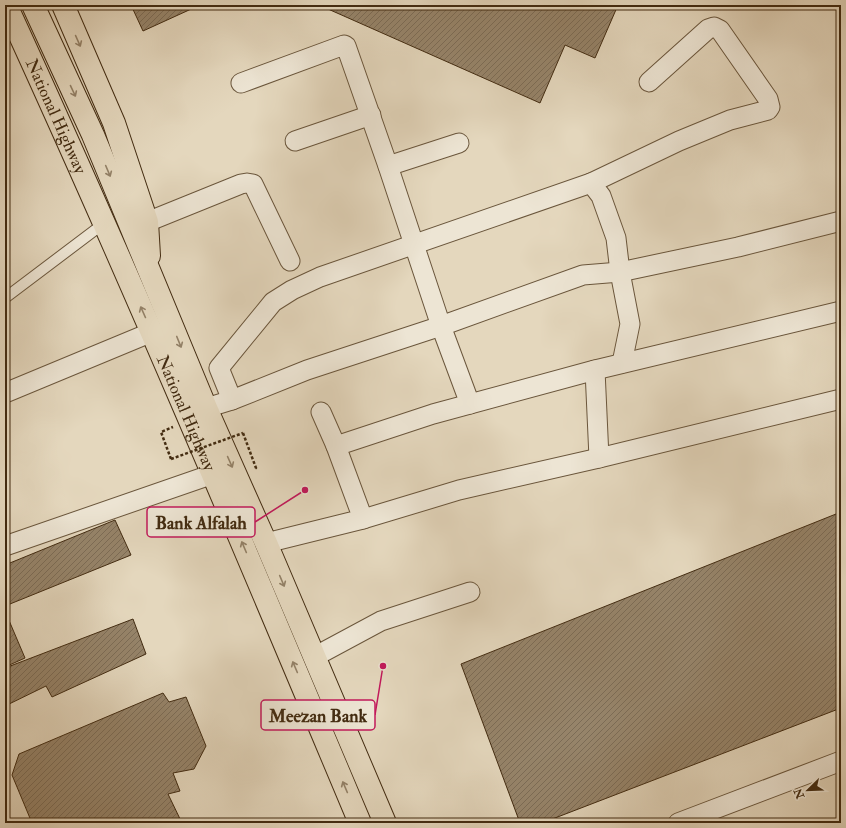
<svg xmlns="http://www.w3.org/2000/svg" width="846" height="828" viewBox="0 0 846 828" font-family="'IM FELL Double Pica',serif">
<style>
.building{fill:url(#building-hatch);stroke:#422b11}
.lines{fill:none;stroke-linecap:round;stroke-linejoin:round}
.service-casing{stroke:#6a563c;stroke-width:12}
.minor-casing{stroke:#6a563c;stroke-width:21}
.trunk-casing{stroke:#422b11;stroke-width:24}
.path{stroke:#422b11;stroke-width:2.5;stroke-dasharray:3 2;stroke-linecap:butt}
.service{stroke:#ede5d4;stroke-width:10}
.minor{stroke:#ede5d4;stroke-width:19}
.trunk{stroke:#e4d7bd;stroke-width:22}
.path-bridge{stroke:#422b11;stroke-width:2.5;stroke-dasharray:3 2;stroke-linecap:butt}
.oneway{stroke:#938167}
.labels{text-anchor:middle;stroke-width:3;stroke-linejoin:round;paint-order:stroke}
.street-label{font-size:17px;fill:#422b11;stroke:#ede5d4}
.leader{fill:none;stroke:#c2185b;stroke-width:1.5}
.callout-dot{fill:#c2185b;stroke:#ede5d4;stroke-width:1.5}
.callout{fill:#ede5d4;stroke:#c2185b;stroke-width:1.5}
.callout-label{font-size:18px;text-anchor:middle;font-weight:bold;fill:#422b11}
</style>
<defs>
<pattern id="building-hatch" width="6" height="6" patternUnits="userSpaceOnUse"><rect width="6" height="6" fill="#96846a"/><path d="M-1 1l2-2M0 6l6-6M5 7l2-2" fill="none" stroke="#7c6c56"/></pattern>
</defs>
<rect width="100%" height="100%" fill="#e4d7bd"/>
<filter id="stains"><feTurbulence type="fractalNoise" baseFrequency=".005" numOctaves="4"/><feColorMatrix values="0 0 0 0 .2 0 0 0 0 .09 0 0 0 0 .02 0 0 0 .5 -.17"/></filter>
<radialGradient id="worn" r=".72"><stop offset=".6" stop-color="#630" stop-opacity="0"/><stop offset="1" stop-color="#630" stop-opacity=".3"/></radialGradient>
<g class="building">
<path d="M131,5H200L143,31Z"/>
<path d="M319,5H618L595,58L565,45L540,103Z"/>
<path d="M841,512V708L542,823H520L461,664Z"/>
<path d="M115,520L131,555L5,606V565Z"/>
<path d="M5,611L25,658L5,667Z"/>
<path d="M133,619L146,654L52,697L46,686L5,706V668Z"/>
<path d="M163,693L169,702L186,697L206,746L194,769L173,773L180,791L168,794L182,823H32L12,775L19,754Z"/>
</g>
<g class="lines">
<defs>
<path id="service" d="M5,298L103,224"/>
<g id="minor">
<path d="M241,83L344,45L346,46L388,166L441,326L470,404"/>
<path d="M295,141L371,115"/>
<path d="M388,166L459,143"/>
<path d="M591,183L679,141L730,120L768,110L770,107L768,99L720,30L714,27L708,29L649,82"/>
<path d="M147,222L241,184L247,183L253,184L290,261"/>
<path d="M595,370L599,458"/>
<path d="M5,393L152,332"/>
<path d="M232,400L219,368L273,302L292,290L320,277L591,183L601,196L616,238L620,272L630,324L622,363"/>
<path d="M206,408L232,400L307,370L441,326L583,275L620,272L738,247L841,221"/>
<path d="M321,412L336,446L433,414L595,370L841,311"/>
<path d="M363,519L459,490L599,458L841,399"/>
<path d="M266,543L363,519L336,446"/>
<path d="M5,546L213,474"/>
<path d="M314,657L381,621L470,592"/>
<path d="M678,823L841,761"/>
</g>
<g id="trunk">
<path id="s1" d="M6,5C130,275 245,549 360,823"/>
<path d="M33,5L93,135L206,408L266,543L385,823"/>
<path d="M63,5L114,123L147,222L149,256"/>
</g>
</defs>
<use href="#service" class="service-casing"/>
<use href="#minor" class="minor-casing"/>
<use href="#trunk" class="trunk-casing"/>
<g class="path">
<path d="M243,433L256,468L254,469"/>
<path d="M171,459L161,432L173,427"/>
</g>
<use href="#service" class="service"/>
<use href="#minor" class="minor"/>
<use href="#trunk" class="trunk"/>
<path class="path-bridge" d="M171,459L243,433"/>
</g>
<defs><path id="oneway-shaft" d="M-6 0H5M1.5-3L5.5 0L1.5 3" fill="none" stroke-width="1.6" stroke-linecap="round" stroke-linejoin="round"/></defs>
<g class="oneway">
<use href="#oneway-shaft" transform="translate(78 41) rotate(66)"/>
<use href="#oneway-shaft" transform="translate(73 91) rotate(65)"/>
<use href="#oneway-shaft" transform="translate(108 171) rotate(67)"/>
<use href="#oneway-shaft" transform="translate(143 312) rotate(-114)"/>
<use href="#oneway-shaft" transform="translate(179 342) rotate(68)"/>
<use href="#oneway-shaft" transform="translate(230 462) rotate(66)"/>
<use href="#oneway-shaft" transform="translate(244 547) rotate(-113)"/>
<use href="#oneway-shaft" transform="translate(282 581) rotate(67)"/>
<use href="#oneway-shaft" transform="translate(295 667) rotate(-113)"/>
<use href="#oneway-shaft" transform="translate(345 787) rotate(-113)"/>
</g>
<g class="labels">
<g class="street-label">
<text dy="6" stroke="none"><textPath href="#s1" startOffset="122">National Highway</textPath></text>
<text dy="6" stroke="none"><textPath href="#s1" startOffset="446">National Highway</textPath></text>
</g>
</g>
<path class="leader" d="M305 490L255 522M383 666L375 715"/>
<g class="callout-dot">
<circle cx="305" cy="490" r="4"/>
<circle cx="383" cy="666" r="4"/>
</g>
<g class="callout">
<rect x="147" y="507" width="108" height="30" rx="4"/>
<rect x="261" y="700" width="114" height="30" rx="4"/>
</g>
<g class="callout-label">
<text x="201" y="529">Bank Alfalah</text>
<text x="318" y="722">Meezan Bank</text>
</g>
<rect width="846" height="828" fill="none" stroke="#e4d7bd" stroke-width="20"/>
<rect x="6" y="6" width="834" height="816" fill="none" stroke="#422b11" stroke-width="2"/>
<rect x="10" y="10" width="826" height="808" fill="none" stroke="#422b11"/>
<g transform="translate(808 790) rotate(247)" stroke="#ede5d4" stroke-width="3" paint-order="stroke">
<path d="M0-3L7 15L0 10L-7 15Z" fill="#422b11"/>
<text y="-6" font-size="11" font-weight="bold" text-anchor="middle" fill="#422b11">N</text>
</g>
<rect width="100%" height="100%" filter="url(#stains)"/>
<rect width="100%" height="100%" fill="url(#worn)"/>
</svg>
